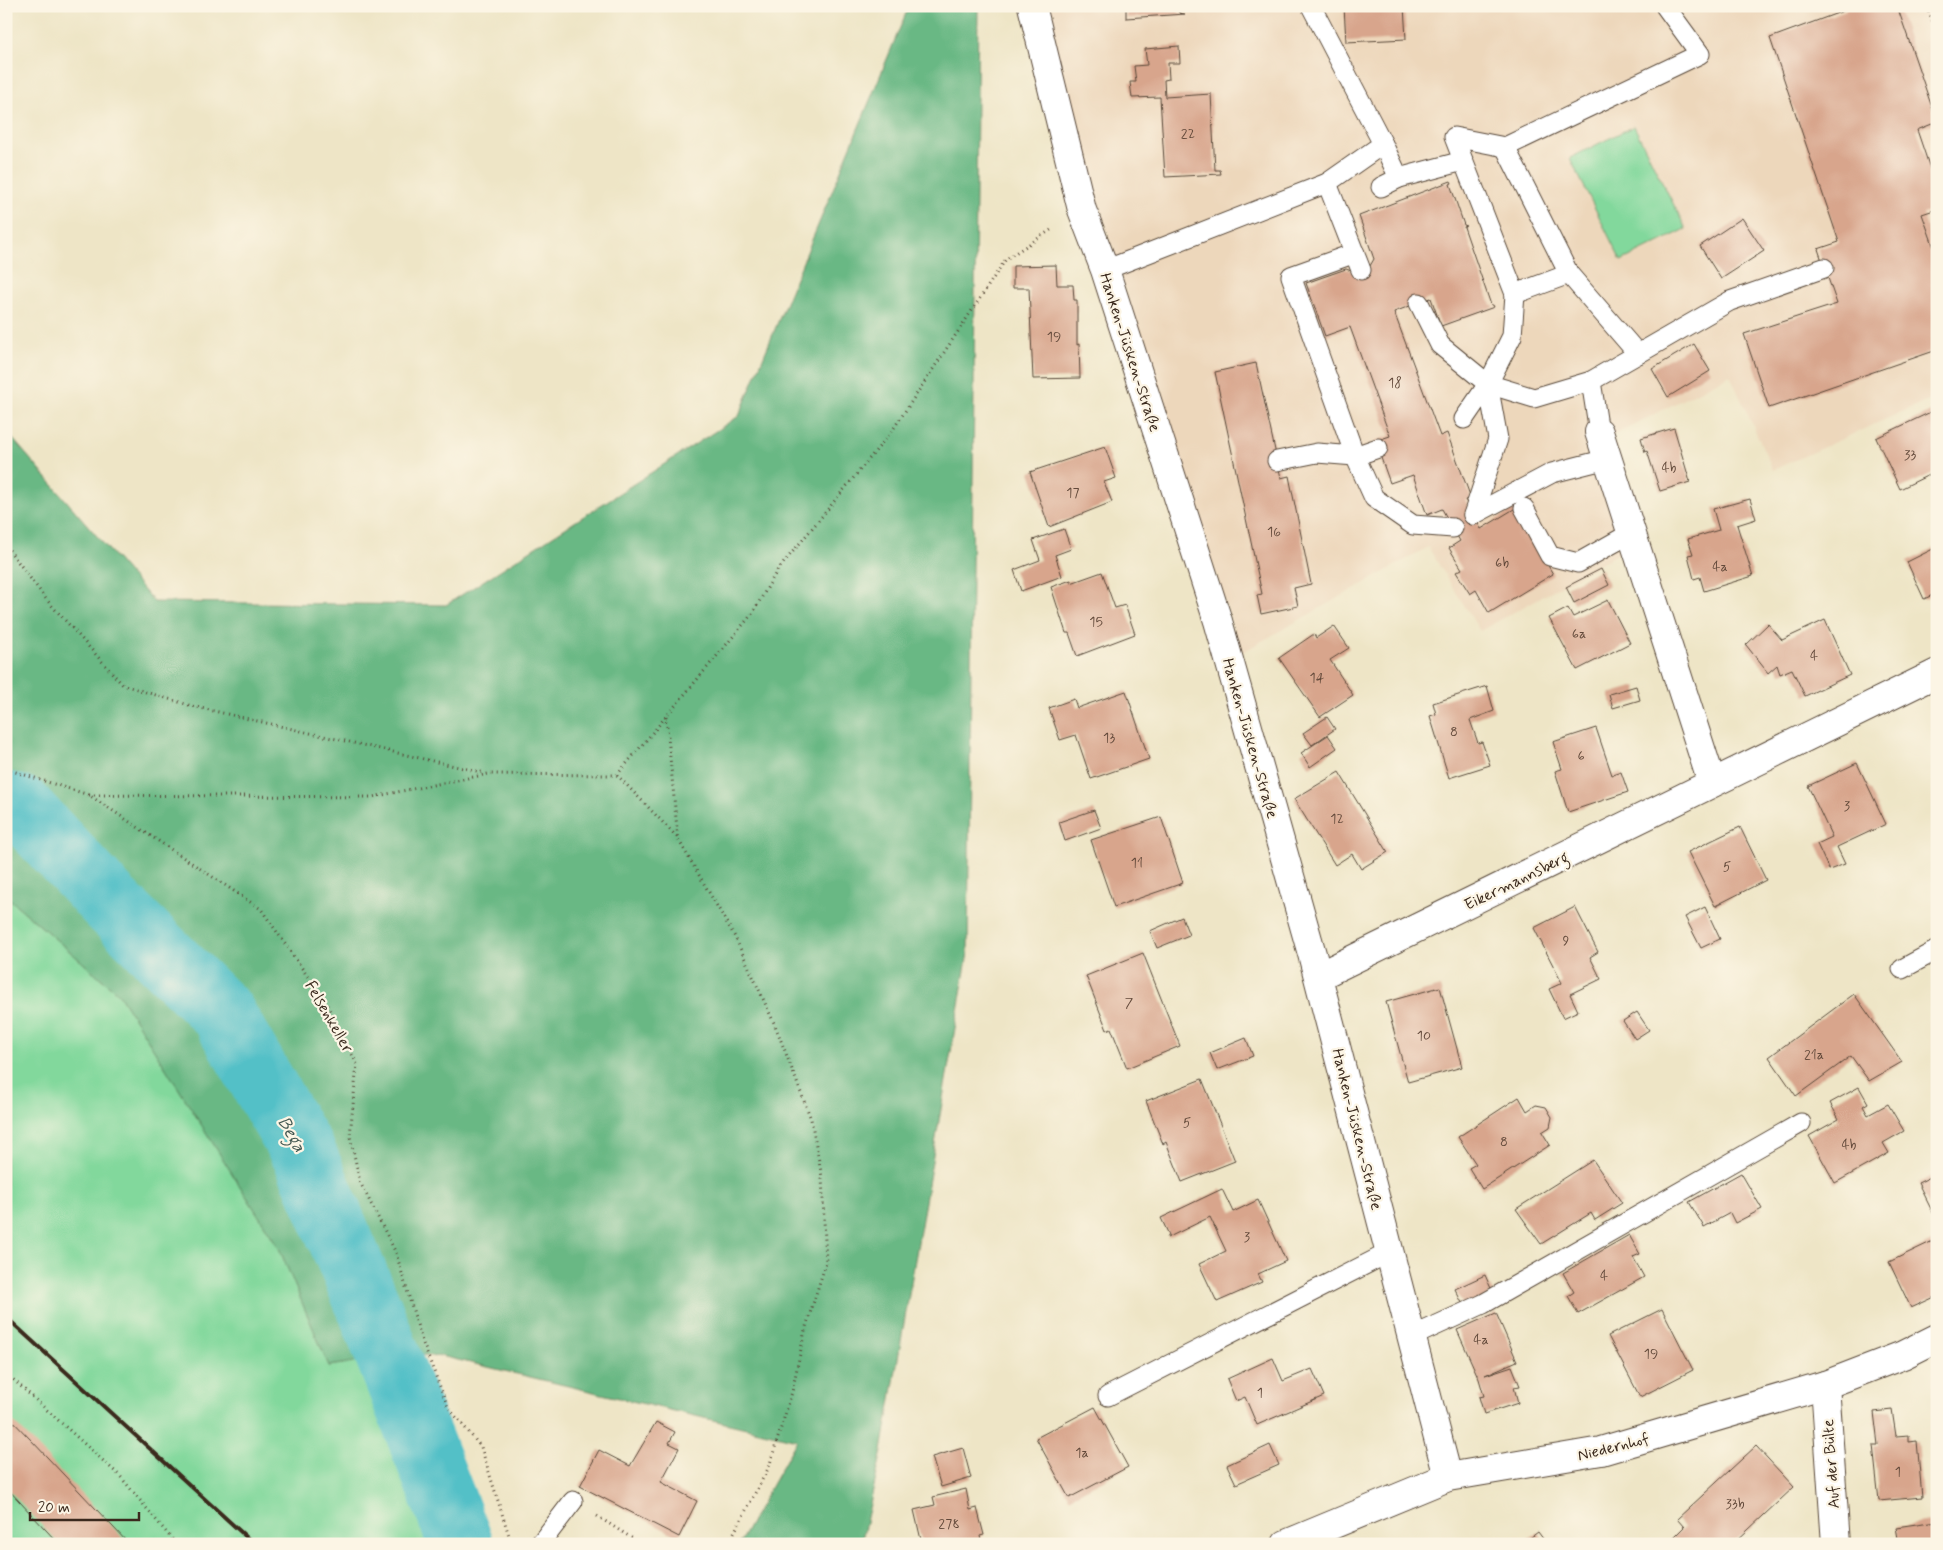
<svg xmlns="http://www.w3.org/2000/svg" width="1943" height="1550" viewBox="0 0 1943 1550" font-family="Mynerve,sans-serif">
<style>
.built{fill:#edd7bb}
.green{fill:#82d89c;stroke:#5e815d}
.forest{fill:#69b884;stroke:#527151}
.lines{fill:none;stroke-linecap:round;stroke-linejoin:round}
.river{stroke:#52c0c7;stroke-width:65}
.building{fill:#d8a58c}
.lane-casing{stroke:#564637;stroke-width:21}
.street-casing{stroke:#564637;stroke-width:30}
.path{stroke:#564637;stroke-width:3;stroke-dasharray:1 4;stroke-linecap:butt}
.lane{stroke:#fff;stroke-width:19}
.street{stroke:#fff;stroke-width:28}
.rail{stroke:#3b2a1e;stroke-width:4}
.labels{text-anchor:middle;stroke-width:4.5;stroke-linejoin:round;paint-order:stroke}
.number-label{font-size:14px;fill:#62493a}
.street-label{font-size:16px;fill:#3b2a1e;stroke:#fcf5e5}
.water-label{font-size:18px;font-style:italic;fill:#425751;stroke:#fcf5e5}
</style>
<rect width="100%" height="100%" fill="#fcf5e5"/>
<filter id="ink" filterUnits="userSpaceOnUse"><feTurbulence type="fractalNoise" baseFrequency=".02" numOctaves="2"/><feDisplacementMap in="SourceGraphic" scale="10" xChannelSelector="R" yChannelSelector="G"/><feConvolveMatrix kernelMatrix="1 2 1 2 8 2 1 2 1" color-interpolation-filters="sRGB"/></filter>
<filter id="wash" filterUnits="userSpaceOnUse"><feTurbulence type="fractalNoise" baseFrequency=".0096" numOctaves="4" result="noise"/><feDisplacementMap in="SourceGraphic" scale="20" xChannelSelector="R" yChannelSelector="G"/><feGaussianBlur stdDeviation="1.12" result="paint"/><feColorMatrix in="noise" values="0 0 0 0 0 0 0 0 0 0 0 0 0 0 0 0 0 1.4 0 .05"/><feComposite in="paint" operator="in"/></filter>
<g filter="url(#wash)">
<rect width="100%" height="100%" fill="#eee5c6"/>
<path class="built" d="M1045,6H1927L1937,34V396L1773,470L1730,375L1589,448L1623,551L1480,631L1428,547L1241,653L1089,175Z"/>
<g class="green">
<path d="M1634,126L1686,229L1621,261L1570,158Z"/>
<path d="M6,896L119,994L279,1248L329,1366L405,1354L439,1544H6Z"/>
</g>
<path class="forest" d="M909,6H978L968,953L882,1451L861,1544H739L797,1440L441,1356L405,1354L329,1366L279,1248L119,994L6,896V431L154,602L446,605L739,416Z"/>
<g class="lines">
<path class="river" d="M6,804L21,808L109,902L223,1014L305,1156L369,1307L461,1544"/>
</g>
<g id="blocks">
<g class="building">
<path d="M1126,6H1178L1179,13L1185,14L1126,18Z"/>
<path d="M1344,6H1404L1406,39L1346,42Z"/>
<path d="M1845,6H1897L1937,122L1917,130L1937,189V209L1922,214L1937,256V350L1769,408L1744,334L1837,304L1818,249L1839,242L1770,38L1846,10Z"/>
<path d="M1179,46L1180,63H1168L1169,79L1164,80L1165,97L1211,94L1215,170H1220L1221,174L1165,177L1160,97L1132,98L1130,82H1136L1134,66L1147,65L1145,49Z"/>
<path d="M1451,181L1452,183L1450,184L1464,225L1467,226L1464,227L1491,305H1493L1494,307L1441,326L1431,298L1394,312L1440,436L1447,433L1471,498L1465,500L1481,529L1514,509L1553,574L1489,613L1476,590L1470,594L1456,572L1462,569L1449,548L1460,541L1442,509L1427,515L1413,475L1390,483L1375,441L1390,436L1350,327L1325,336L1306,283L1346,269L1354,272L1370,266L1374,259L1359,216Z"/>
<path d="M1742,218L1764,251L1721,279L1700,246Z"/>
<path d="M1056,265L1057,285H1073L1074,300H1077V345L1079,344L1080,378L1033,379L1029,288H1013V266Z"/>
<path d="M1694,344L1710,371L1668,397L1652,369Z"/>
<path d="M1256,363L1281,478L1289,476L1311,584L1294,588L1298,606L1261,614L1257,595L1262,594L1215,372Z"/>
<path d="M1937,409V471L1900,489L1876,438Z"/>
<path d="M1674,428L1690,482L1660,491L1647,451L1645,452L1641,438Z"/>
<path d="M1105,447L1116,478L1104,482L1112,502L1049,527L1030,472Z"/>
<path d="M1750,499L1756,519L1737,525L1753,576L1704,591L1700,577L1694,579L1688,555L1693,554L1688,539L1719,530L1713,509Z"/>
<path d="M1064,529L1071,549L1055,555L1062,576L1021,591L1014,570L1040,560L1033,540Z"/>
<path d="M1937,547V593L1924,599L1907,562Z"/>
<path d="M1601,569L1609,585L1574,603L1566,587Z"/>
<path d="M1102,572L1115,608L1125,605L1135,634L1077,656L1069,633H1066L1051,587L1071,580V583Z"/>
<path d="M1608,600L1630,643L1577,670L1549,618L1568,608L1573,617Z"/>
<path d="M1825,620L1850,675L1805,696L1792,669L1780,674L1777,665L1768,673L1746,645L1768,624L1782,640Z"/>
<path d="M1334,626L1349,648L1330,660L1353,695L1320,717L1279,658L1314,634L1316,638Z"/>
<path d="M1487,686L1494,711L1470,720L1478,743L1482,742L1490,765L1449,778L1430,716L1436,714L1433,703Z"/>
<path d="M1636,686L1640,700L1613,708L1609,694Z"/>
<path d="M1126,691L1149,759L1091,779L1076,735L1060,740L1049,708L1074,699L1077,708Z"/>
<path d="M1327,717L1335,729L1312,745L1303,733Z"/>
<path d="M1596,728L1612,775L1621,772L1628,792L1568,812L1555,771L1562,769L1553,742Z"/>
<path d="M1328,735L1337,748L1310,767L1301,753Z"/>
<path d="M1857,763L1886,824L1837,847L1845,864L1829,870L1817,844L1832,837L1808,786Z"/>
<path d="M1339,772L1388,852L1361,869L1352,854L1335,865L1294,799Z"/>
<path d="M1094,810L1101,828L1065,841L1059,822Z"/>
<path d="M1161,817L1183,883L1114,907L1091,840Z"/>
<path d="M1740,827L1766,880L1715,906L1688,852Z"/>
<path d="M1575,907L1598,952L1590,957L1601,979L1570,994L1578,1011L1563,1018L1549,989L1562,983L1534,928Z"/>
<path d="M1705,907L1720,939L1701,948L1685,917Z"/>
<path d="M1182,917L1189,935L1157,948L1150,931Z"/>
<path d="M1143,953L1180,1046L1127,1068L1111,1028L1107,1030L1086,976Z"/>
<path d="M1440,987L1462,1067L1408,1082L1386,1002Z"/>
<path d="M1854,994L1902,1062L1869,1081L1851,1056L1796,1096L1769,1057Z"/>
<path d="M1637,1012L1649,1030L1635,1039L1623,1021Z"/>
<path d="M1246,1038L1253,1056L1217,1070L1210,1053Z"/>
<path d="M1202,1079L1235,1161L1182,1182L1166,1142L1163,1144L1146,1101Z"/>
<path d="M1859,1087L1868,1103L1863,1106L1868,1115L1888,1104L1904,1131L1883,1143L1889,1153L1835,1183L1809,1136L1839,1119L1830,1103Z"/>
<path d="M1519,1097L1527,1111L1536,1105L1546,1107L1552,1117L1550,1127L1542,1132L1550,1145L1482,1189L1469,1168L1476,1164L1458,1137Z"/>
<path d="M1593,1160L1622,1203L1595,1220L1591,1213L1541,1244L1516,1209Z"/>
<path d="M1741,1173L1762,1209L1735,1223L1730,1213L1704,1227L1689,1202Z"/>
<path d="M1937,1174V1213L1934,1215L1918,1183Z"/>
<path d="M1222,1189L1233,1212L1258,1200L1286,1261L1258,1274L1262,1282L1217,1302L1199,1264L1226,1251L1210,1217L1167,1238L1169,1235L1161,1218Z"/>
<path d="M1629,1235L1640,1254L1633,1257L1644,1277L1578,1314L1568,1296L1574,1292L1563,1273Z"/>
<path d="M1937,1239V1296L1911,1308L1889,1262Z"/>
<path d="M1485,1275L1493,1293L1465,1309L1455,1289Z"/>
<path d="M1662,1309L1693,1370L1640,1397L1608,1336Z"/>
<path d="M1496,1313L1517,1361L1485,1375L1512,1366L1520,1386L1514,1387L1518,1403L1484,1414L1479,1397L1484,1396L1479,1379L1457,1330Z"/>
<path d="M1273,1358L1283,1381L1312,1369L1324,1396L1257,1425L1245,1397L1236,1401L1227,1379Z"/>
<path d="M1095,1407L1128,1467L1069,1498L1036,1438Z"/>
<path d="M1892,1410L1896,1436L1909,1435V1442L1917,1441L1922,1497L1879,1501L1873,1445H1878L1874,1412Z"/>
<path d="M6,1414L31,1440L129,1544H59L6,1487Z"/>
<path d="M656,1422L675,1432L669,1443L679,1448L661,1482L697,1501L679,1537L580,1486L599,1450L630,1466Z"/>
<path d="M1270,1445L1279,1465L1236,1484L1227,1465Z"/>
<path d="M1756,1446L1794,1487L1733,1544H1667L1684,1527L1677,1519Z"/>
<path d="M963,1448L971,1478L941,1487L932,1457Z"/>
<path d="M966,1489L970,1510L977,1508L984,1535L980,1536L982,1544H922L914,1510L935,1505L933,1497Z"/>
<path d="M1937,1521V1544H1899L1896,1527Z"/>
<path d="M1538,1532L1547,1544H1522Z"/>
</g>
</g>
</g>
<g filter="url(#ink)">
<use href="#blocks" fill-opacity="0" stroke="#564637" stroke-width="1"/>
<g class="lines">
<defs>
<g id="lane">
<path d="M1383,144L1399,178L1463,161"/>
<path d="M1505,147L1569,274L1638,354"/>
<path d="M1327,183L1361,270"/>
<path d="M1381,187L1399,178"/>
<path d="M1355,253L1291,276L1355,456L1374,498L1413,525L1453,528"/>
<path d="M1105,270L1327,183L1383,144L1311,6"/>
<path d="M1515,294L1569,274"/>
<path d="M1419,303L1440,345L1488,384L1534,398L1591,381"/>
<path d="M1488,384L1512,336L1515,294L1454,137L1505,147L1700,54L1665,6"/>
<path d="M1464,419L1488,384L1498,439L1473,515"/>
<path d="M1599,432L1591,381L1730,301L1824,268"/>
<path d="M1277,461L1317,453L1355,456L1378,448"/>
<path d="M1524,508L1550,556L1578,563L1631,533"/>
<path d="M1473,515L1552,473L1607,459"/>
<path d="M1902,969L1937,950"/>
<path d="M1411,1337L1483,1304L1801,1123"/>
<path d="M1108,1396L1390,1252"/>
<path d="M540,1544L573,1501"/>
</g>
<g id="street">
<path d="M1032,6L1082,210L1105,270L1218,621L1312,954L1448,1477"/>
<path d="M1599,432L1712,783"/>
<path d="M1319,976L1937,673"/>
<path d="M1825,1385L1836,1544"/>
<path d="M1286,1544L1448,1477L1601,1451L1825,1385L1903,1355L1937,1338"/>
</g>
</defs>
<use href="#lane" class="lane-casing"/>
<use href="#street" class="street-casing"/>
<g class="path">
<path d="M1927,6L1937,34"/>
<path d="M6,546L46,599L123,685L192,706L485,773"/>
<path d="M666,716L678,839L735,937L775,1025L811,1119L822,1177L826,1262L805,1330L792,1392L769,1467L728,1544"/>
<path d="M6,769L89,795L261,909L326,1003L357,1064L350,1136L360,1182L396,1253L422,1341L448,1407L481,1447L511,1542"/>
<path d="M617,775L678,838"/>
<path d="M89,795L372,797L488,774L617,775L752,614L777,571L892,431L1006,259L1054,228"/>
<path d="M6,1373L120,1476L176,1544"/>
<path d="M597,1516L641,1544"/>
</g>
<use href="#lane" class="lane"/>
<use href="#street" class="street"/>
<path class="rail" d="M6,1317L254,1544"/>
</g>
</g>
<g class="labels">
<g class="number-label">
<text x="1188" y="138">22</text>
<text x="1054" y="341">19</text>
<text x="1395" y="387">18</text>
<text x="1910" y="459">33</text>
<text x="1669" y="472">4b</text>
<text x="1073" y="497">17</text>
<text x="1274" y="536">16</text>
<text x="1502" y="567">6b</text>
<text x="1720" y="571">4a</text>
<text x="1096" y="626">15</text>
<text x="1579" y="638">6a</text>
<text x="1814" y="660">4</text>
<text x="1317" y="682">14</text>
<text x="1454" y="736">8</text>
<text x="1109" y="742">13</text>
<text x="1581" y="760">6</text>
<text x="1847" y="810">3</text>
<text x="1337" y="823">12</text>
<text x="1137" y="867">11</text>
<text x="1727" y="871">5</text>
<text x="1566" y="945">9</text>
<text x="1129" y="1007">7</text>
<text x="1424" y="1040">10</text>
<text x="1814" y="1059">21a</text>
<text x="1187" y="1127">5</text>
<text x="1504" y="1146">8</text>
<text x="1849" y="1149">4b</text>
<text x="1247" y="1241">3</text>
<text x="1604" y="1280">4</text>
<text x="1481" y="1344">4a</text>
<text x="1651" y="1358">19</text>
<text x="1260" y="1397">1</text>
<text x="1082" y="1457">1a</text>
<text x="1898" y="1476">1</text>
<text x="1735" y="1508">33b</text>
<text x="949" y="1528">278</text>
</g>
<g class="street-label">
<text transform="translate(1131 352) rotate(72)" y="6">Hanken-Jüsken-Straße</text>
<text transform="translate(1251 738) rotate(74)" y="6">Hanken-Jüsken-Straße</text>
<text transform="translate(1516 880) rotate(-26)" y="6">Eikermannsberg</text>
<text transform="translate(330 1016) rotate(60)" y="6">Felsenkeller</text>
<text transform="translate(1358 1129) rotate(76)" y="6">Hanken-Jüsken-Straße</text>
<text transform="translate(1613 1446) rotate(-14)" y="6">Niedernhof</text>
<text transform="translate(1830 1464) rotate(-94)" y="6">Auf der Bülte</text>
</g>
<g class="water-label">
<text transform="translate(292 1134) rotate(60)" y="6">Bega</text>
</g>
</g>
<rect width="1943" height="1550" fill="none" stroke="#fcf5e5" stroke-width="25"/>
<path d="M30 1512v8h109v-8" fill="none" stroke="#3b2a1e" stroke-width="2.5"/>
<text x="38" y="1512" font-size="15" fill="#3b2a1e" stroke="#fcf5e5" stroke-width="4" paint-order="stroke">20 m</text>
</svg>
